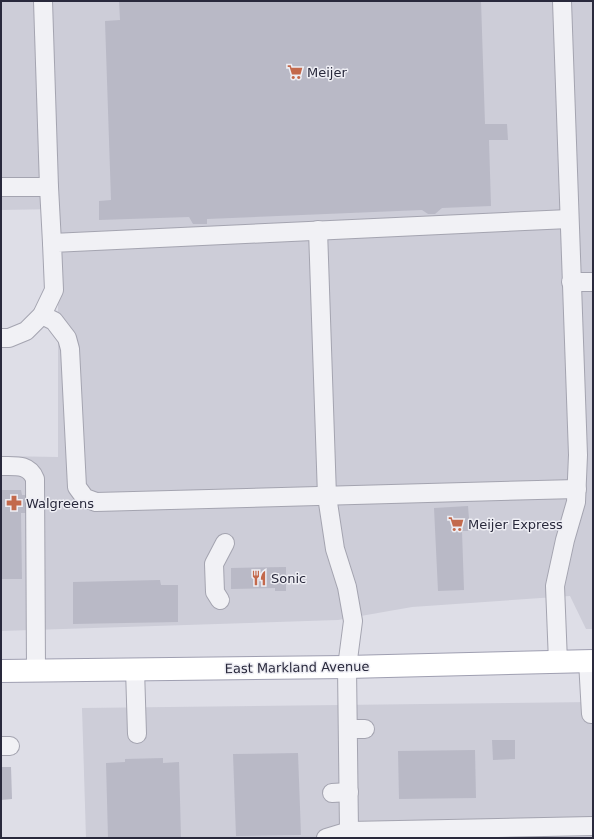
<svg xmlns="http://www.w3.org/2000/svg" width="594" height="839" viewBox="0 0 594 839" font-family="'DejaVu Sans',sans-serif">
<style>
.built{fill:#cdcdd8}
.building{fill:#b9b9c6}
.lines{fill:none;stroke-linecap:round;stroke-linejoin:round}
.minor-casing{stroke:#a4a4b0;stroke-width:20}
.major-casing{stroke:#9f9fb1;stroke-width:24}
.minor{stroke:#f1f1f5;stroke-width:18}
.major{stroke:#fff;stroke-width:22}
.labels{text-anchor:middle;stroke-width:3;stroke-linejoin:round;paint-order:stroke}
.poi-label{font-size:13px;fill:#29293c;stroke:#eeeef4;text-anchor:start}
.street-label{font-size:13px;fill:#29293c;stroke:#eeeef4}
</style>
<rect width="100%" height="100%" fill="#dedee7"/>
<g class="built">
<path d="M1,1H593V629H586L570,596L412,607L338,620L1,631V456L58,457V209L1,210Z"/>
<path d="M593,702V838H86L82,708Z"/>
</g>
<g class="building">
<path d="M119,1H481L485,124H507L508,140H489L491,206L442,208L435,214H428L422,210L207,219V224H193L189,217L99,220V201L111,200L105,21L120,20Z"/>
<path d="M1,490H21L22,495H31V513H21L22,579H1Z"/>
<path d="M468,506L470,531H462L464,590L438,591L434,508Z"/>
<path d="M286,567V591H275V588L231,589V568Z"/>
<path d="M160,580L161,585H178V622L73,624V582Z"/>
<path d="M492,740H515V759L493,760Z"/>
<path d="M475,750L476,798L399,799L398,751Z"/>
<path d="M298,753L301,835L236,836L233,754Z"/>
<path d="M163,758V763L179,762L181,838H108L106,763L125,762V759Z"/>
<path d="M1,767H11L12,799L1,800Z"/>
</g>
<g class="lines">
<defs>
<g id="minor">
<path d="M43,1L49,187"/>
<path d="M1,187H49L52,243"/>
<path d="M318,230L327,496L335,549L347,587L353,621L347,667L349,831"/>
<path d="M571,282H593"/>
<path d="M42,315L54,321L67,338L70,349L77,487L85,498L96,502L577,489"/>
<path d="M1,338H9L26,331L42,315L54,290L52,243L569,219"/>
<path d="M1,466C16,466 29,464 35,479L36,670"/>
<path d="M220,600L215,592L214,564L225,543"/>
<path d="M588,661L591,714"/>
<path d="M558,662L555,586L565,540L576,502L578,455L562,1"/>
<path d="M135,669L137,734"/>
<path d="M348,729H365"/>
<path d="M1,746H10"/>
<path d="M332,793L349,792"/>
<path d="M326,838L349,831L593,826"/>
</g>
<path id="major" d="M1,671L347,667L593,661"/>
</defs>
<use href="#minor" class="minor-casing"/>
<use href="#major" class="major-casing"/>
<use href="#minor" class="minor"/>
<use href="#major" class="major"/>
</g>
<defs>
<symbol id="supermarket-bare" viewBox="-9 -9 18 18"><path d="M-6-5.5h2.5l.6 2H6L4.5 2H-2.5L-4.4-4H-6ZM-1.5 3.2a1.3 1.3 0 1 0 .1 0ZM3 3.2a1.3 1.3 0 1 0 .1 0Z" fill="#c3694c" stroke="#eeeef4" stroke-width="2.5" paint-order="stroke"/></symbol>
<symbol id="pharmacy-bare" viewBox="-9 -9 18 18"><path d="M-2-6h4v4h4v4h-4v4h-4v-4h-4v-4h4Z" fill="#c3694c" stroke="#eeeef4" stroke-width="2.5" paint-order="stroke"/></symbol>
<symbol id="restaurant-bare" viewBox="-9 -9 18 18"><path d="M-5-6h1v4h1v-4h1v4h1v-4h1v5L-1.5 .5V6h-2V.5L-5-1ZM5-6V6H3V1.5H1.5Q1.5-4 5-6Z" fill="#c3694c" stroke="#eeeef4" stroke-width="2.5" paint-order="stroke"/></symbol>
</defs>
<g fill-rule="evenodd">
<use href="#supermarket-bare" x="284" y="61" width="22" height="22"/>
<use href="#pharmacy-bare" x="3" y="492" width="22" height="22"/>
<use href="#supermarket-bare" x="445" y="513" width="22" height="22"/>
<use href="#restaurant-bare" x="248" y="567" width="22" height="22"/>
</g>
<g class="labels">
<g class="poi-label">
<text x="307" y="77">Meijer</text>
<text x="26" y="508">Walgreens</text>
<text x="468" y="529">Meijer Express</text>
<text x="271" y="583">Sonic</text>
</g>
<g class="street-label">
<text transform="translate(297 667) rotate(-1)" y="5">East Markland Avenue</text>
</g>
</g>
<rect width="594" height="839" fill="none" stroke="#29293c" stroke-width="4"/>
</svg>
